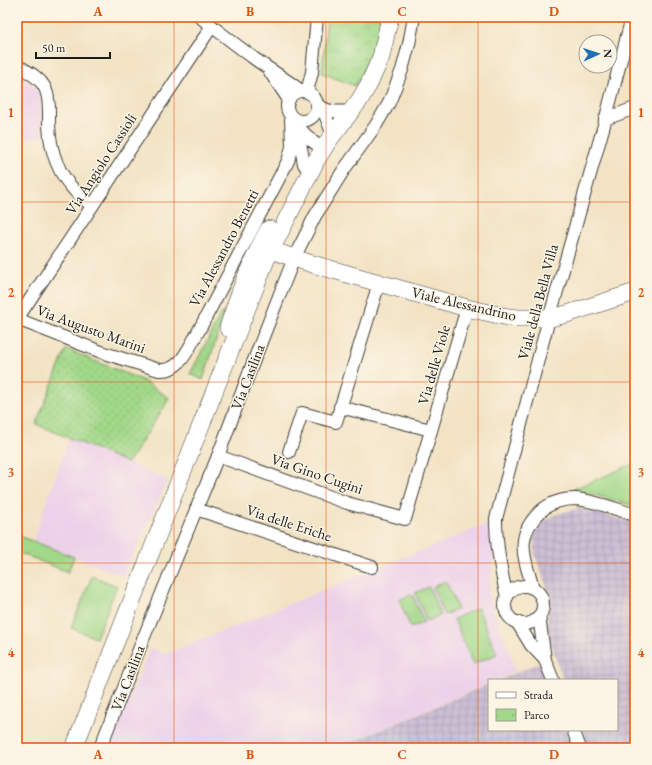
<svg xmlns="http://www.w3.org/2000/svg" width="652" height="765" viewBox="0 0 652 765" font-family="'EB Garamond',serif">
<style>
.built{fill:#edd1e9}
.industrial{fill:url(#industrial-grid)}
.grass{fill:url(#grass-dots);stroke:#5f7a52}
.park{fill:url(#park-crowns);stroke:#5f7a52}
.pitch{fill:#a2d889;stroke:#5f7a52}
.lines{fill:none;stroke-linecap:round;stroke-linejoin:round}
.street-casing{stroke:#3c3a35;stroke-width:14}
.secondary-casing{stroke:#3c3a35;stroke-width:18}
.street{stroke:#fff;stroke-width:12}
.secondary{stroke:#fff;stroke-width:17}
.grid{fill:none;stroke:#de560d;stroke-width:1;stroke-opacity:0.55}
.labels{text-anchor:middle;stroke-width:3;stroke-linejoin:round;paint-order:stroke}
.street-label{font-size:15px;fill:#1c1c1c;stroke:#fcf5e5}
.neatline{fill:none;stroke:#de560d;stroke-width:1.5}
.grid-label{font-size:13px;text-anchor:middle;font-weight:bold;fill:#de560d}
</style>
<defs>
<pattern id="industrial-grid" width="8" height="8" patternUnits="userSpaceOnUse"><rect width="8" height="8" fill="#ccbfd4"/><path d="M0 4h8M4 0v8" fill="none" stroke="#afa4b5"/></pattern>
<pattern id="grass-dots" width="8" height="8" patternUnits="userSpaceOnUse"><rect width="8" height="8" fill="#a2d889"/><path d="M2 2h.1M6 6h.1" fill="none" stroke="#8bb976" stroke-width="1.8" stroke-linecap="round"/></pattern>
<pattern id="park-crowns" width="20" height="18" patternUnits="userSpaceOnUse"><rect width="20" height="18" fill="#a2d889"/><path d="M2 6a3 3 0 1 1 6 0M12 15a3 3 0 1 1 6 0" fill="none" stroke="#8bb976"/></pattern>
</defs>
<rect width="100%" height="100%" fill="#fcf5e5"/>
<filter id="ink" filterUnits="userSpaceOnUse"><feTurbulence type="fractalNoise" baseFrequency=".025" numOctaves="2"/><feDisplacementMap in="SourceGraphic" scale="8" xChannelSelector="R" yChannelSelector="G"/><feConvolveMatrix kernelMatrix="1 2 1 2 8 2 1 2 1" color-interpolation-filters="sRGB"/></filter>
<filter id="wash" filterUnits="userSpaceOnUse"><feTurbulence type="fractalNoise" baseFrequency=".012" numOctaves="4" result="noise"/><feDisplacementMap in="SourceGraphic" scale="16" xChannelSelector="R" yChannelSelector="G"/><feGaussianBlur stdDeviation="0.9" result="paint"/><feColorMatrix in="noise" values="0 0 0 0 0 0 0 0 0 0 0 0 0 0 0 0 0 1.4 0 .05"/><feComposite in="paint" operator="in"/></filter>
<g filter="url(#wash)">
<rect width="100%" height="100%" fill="#f3e3c5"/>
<g class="built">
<path d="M17,73L34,85L38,90L42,108V137L17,141Z"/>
<path d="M69,438L168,480L123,576L33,541Z"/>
<path d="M490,523L495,550L488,595L516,671L495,680H489V683L337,748H110L150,648L165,654Z"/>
</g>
<g class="industrial">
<path d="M580,508L635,523V748H588L582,730H617V680H563L549,637L547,627L550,595L534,553V535L543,522L559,513Z"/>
<path d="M541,662L548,680H499Z"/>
<path d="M489,684V730H567L574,748H338Z"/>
</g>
<g class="grass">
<path d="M225,310L223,319L203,380L190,374L221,314Z"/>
<path d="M66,349L144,381L169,398L166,404L128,463L36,424Z"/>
</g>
<path class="park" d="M327,17H382L375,49L355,86L322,73Z"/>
<g class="pitch">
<path d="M635,463V506L573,489L598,479Z"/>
<path d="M17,535L74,557L68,572L17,552Z"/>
<path d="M92,576L117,586L96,638L71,628Z"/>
<path d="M446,581L458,609L444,615L433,587Z"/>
<path d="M429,587L441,615L427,621L415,593Z"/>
<path d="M412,594L424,622L411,628L399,600Z"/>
<path d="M478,608L497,654L473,664L454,619Z"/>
</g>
</g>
<g filter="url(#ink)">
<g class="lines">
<defs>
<g id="street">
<path d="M200,17C218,31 236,45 255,59C270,70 286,79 301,91"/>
<path d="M17,65C26,71 38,76 44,86C50,97 49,112 49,125C50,149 58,174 76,192C81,197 87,201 92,206"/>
<path d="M270,72L289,100"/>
<circle cx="302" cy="106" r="15"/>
<path d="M307,92L312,72L317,17"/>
<path d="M318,105C329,113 338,112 352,111"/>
<path d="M323,109L333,135"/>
<path d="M605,119L635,108"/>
<path d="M297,126L304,164L306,167L310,172"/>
<path d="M298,127L312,141L323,149"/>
<path d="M17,319L104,353L159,370C180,372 188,349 197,334L288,161L292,147L291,117"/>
<path d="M17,319L212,26"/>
<path d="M340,407L431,430"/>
<path d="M289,452L302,413L336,422L379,283"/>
<path d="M218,456L347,503L405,519L467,308"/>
<path d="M196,509L372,567"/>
<circle cx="524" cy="605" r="19"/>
<path d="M533,588C524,557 514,536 541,511C550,503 563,499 575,499C593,500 618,510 635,515"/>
<path d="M507,597C501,572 496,545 496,519L544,337L604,125L632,17"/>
<path d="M539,616L545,660L553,680"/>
<path d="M517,622L531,645L545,660"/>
<path d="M573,730L580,748"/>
<path d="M100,748L144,637L218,456L254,360L294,258L315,216L343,171L376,125L389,103L402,70L409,44L414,17"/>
</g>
<g id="secondary">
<path d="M271,250L294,258L309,263L467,308L508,317L518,318H551L567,314L635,292"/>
<path d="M228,328C239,292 251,261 269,229"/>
<path d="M74,748L266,260L317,159L329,140L359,101L369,84L381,57L390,17"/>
</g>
</defs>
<use href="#street" class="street-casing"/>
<use href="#secondary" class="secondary-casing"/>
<use href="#street" class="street"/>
<use href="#secondary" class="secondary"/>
</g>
</g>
<path class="grid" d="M174,17V748M326,17V748M478,17V748M17,202H635M17,382H635M17,563H635"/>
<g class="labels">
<g class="street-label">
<text transform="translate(101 164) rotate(-57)" y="5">Via Angiolo Cassioli</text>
<text transform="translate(224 248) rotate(-62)" y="5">Via Alessandro Benetti</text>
<text transform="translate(538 302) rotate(-75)" y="5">Viale della Bella Villa</text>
<text transform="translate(464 304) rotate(13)" y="5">Viale Alessandrino</text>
<text transform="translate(91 329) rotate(20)" y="5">Via Augusto Marini</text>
<text transform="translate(434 365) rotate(-74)" y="5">Via delle Viole</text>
<text transform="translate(248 377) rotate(-69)" y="5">Via Casilina</text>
<text transform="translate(317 474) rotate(19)" y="5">Via Gino Cugini</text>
<text transform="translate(289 523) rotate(18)" y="5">Via delle Eriche</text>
<text transform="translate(128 678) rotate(-69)" y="5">Via Casilina</text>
</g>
</g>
<rect width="652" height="765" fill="none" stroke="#fcf5e5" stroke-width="44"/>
<rect x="488" y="679" width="130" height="52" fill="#fcf5e5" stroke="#a29e95"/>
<rect x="496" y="692" width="20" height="6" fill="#ffffff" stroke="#a29e95"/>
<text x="524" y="699" font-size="12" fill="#1c1c1c">Strada</text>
<rect x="496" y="709" width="20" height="12" fill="url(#park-crowns)" stroke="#a29e95"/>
<text x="524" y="719" font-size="12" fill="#1c1c1c">Parco</text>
<g transform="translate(598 54) rotate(87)"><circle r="19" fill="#fcf5e5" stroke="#a29e95"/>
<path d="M0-3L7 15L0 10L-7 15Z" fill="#1f6fb2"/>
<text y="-6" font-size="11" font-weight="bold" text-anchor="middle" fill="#1c1c1c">N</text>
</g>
<path d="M36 52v6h74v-6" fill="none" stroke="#1c1c1c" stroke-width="2"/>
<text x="42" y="52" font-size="12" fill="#1c1c1c" stroke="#fcf5e5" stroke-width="3" paint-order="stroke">50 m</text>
<rect x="22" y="22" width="608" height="721" class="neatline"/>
<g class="grid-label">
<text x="98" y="16">A</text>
<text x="250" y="16">B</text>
<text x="402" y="16">C</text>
<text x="554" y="16">D</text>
<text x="11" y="117">1</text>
<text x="641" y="117">1</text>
<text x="11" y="297">2</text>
<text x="641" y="297">2</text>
<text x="11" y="477">3</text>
<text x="641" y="477">3</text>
<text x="11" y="657">4</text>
<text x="641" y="657">4</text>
<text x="98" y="759">A</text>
<text x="250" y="759">B</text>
<text x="402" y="759">C</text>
<text x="554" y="759">D</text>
</g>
</svg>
